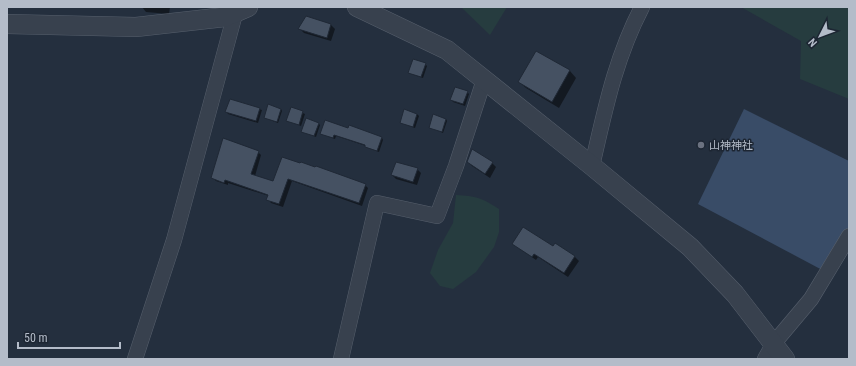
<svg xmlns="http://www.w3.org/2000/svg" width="856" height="366" viewBox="0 0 856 366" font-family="'Roboto Condensed','Noto Sans JP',sans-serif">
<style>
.green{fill:#263c3f}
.water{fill:#394c67}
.shadow{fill:#0007}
.building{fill:#455162;stroke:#1f2835}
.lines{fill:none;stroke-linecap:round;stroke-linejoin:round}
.minor-casing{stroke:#565f6c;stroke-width:16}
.tertiary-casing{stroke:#565f6c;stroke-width:20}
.minor{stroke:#38414e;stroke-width:15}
.tertiary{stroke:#38414e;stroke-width:19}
.worship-dot{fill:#6b7280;stroke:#1d2633;stroke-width:1.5}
.labels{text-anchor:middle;stroke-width:3;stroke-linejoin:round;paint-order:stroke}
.poi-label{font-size:11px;fill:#b4bcc9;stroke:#1d2633;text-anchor:start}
</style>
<rect width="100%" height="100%" fill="#242f3e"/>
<g class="green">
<path d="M461,7H507L490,35Z"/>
<path d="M741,7H849V99L800,79L801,41Z"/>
<path d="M456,195C476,196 482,198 499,209V232L494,247L476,272L453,289L440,286L430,273L438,250L453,223Z"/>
</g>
<path class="water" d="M744,109L849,161V231L826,272L698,204Z"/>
<g class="shadow">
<path d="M142,7H170L169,14L146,12Z"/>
<path d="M331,25L335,29L331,41L304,33L300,29Z"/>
<path d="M537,52L570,71L576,78L559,108L526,88L519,82Z"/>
<path d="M425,64L427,66L423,78L411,74L410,72Z"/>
<path d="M467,92L469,94L465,106L453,102L452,100Z"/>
<path d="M248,105L262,110L258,123L228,114L227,112Z"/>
<path d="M291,108L305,114L301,126L287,120Z"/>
<path d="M281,109L282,111L278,123L265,118Z"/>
<path d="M417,114L419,116L415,128L401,123Z"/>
<path d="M446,119L447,121L443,133L430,127Z"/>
<path d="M318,123L320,125L316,137L303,132Z"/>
<path d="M321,134L382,138L383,140L379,152L368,148L366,146L336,136L335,139Z"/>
<path d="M258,152L261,155L255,176L274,182L282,158L365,185L368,188L362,206L292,181L283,207L271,203L268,199L269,196L228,183V185L216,181L213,178Z"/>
<path d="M468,162L492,163L496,167L490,178L472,166Z"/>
<path d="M417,169L421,173L417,185L396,179L392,175Z"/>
<path d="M513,244L554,247L574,256L579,261L568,277L538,257L536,260Z"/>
</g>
<g class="building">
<path d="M306,16L331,24L327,38L298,29Z"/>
<path d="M536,51L570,70L552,102L518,82Z"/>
<path d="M413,59L426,63L421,77L408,73Z"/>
<path d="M455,87L468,91L463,104L450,100Z"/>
<path d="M230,99L260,108L256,121L225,112Z"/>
<path d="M268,104L281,109L277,122L264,118Z"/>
<path d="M291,107L303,111L299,125L286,121Z"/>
<path d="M404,109L417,114L413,127L400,123Z"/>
<path d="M433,114L446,119L442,132L429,128Z"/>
<path d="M306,118L319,123L314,136L301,132Z"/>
<path d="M325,120L348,128L349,125L382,137L377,151L365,147V145L334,135L333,138L320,134Z"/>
<path d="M223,138L259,151L251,174L273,181L282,157L300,163L301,162L315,167L316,166L366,184L359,203L288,179L279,204L266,200L268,195L225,180L224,183L211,178Z"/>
<path d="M472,149L493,162L485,174L467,162Z"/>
<path d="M396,162L418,168L413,182L391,175Z"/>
<path d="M523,227L553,246L555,243L575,256L564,273L534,254L532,257L512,244Z"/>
</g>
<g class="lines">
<defs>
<g id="minor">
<path d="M592,166C605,110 615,59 642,7"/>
<path d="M135,359L174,240L235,14"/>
<path d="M341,359L377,203L437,216L456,166L484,80"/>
<path d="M765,359L774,343L811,299L849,236"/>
</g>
<g id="tertiary">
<path d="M357,7L447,50L592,166L690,247L735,294L785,359"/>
<path d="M7,24L136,27L225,17L248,7"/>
</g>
</defs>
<use href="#minor" class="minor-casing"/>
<use href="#tertiary" class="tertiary-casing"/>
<use href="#minor" class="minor"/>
<use href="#tertiary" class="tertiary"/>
</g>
<circle class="worship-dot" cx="701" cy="145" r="4"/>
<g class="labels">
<g class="poi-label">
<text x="709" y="149">山神神社</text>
</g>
</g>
<rect width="856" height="366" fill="none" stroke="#b4bcc9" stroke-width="16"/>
<g transform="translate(820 36) rotate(228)" stroke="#1d2633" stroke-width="3" paint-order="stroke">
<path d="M0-3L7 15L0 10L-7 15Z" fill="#b4bcc9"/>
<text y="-6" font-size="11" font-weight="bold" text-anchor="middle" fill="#b4bcc9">N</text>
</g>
<path d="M18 342v6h102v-6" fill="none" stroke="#b4bcc9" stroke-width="2"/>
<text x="24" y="342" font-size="12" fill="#b4bcc9" stroke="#1d2633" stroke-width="3" paint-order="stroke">50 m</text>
</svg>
